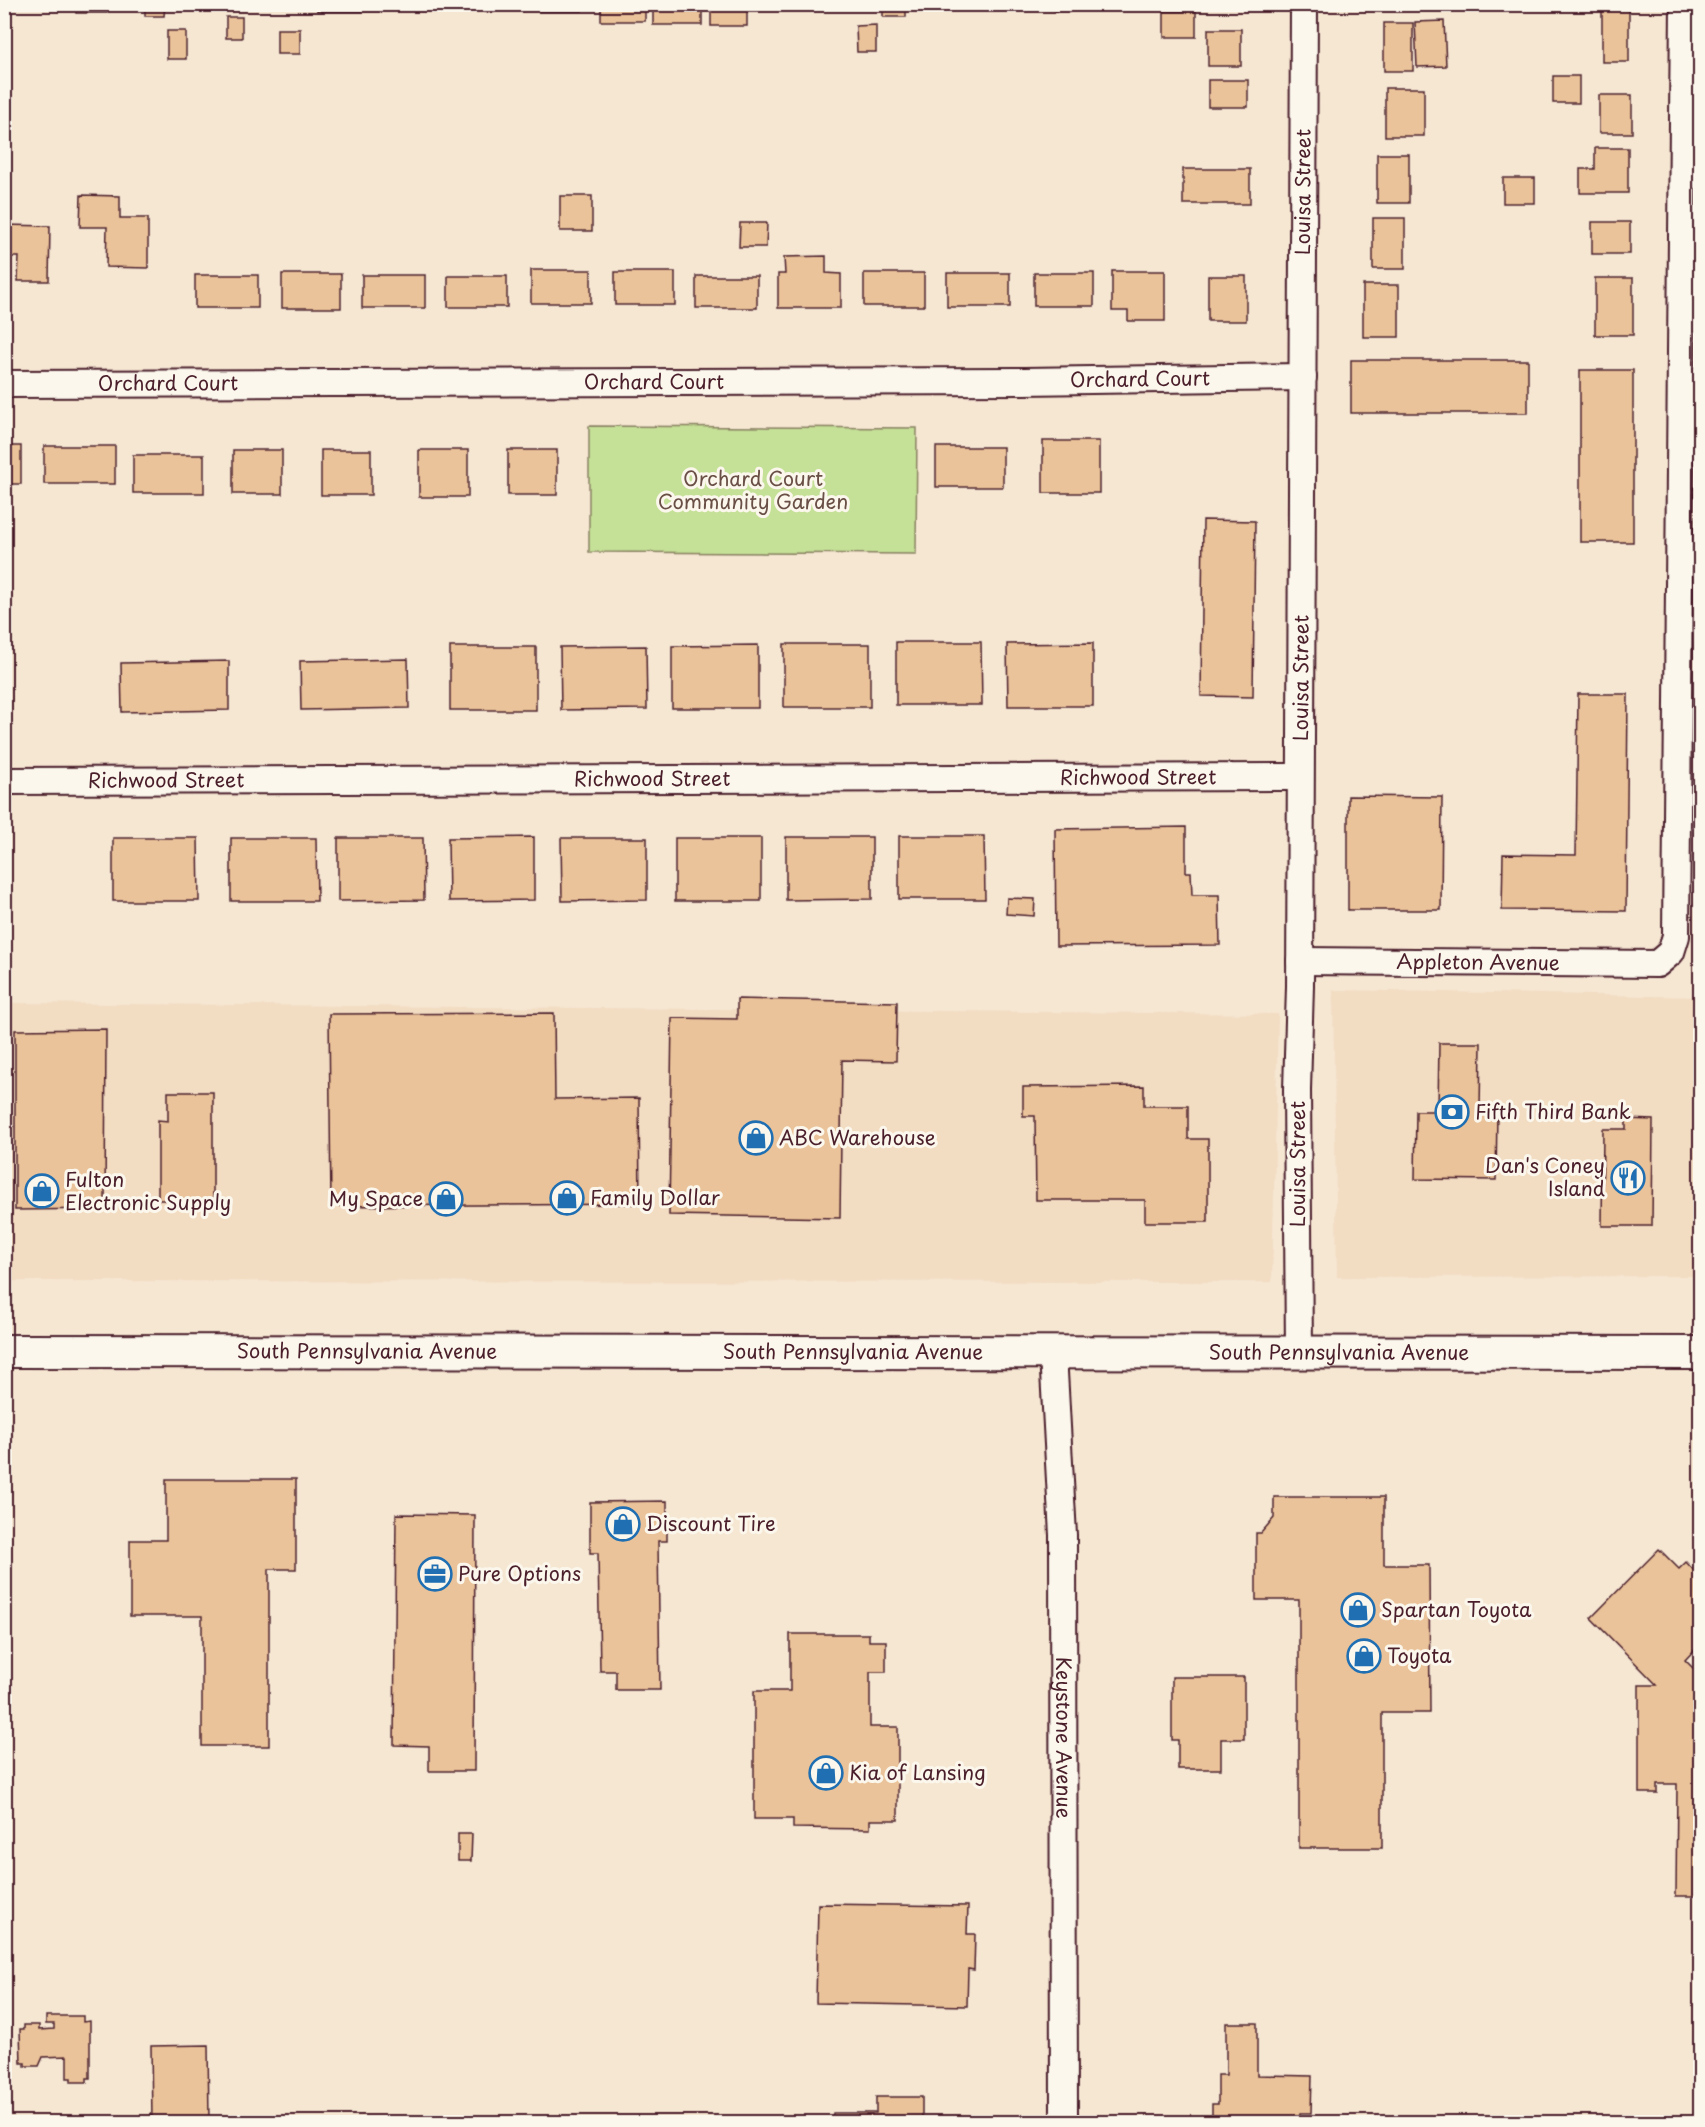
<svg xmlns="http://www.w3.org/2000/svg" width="1705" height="2127" viewBox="0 0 1705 2127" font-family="'Playpen Sans',sans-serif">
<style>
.built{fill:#f2dcc2}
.garden{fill:#c5e097;stroke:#888061;stroke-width:1.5}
.building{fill:#eac39a;stroke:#4a1f2b;stroke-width:1.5}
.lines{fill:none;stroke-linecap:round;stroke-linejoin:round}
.minor-casing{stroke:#4a1f2b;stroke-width:30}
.major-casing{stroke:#4a1f2b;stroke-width:36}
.minor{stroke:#fbf7ec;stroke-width:26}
.major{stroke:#fbf7ec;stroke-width:32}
.labels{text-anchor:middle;stroke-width:6;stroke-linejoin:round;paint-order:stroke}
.street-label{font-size:20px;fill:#4a1f2b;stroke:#fbf7ec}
.park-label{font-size:20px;fill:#694f46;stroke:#fbf7ec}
.poi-label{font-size:20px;fill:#4a1f2b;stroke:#fbf7ec;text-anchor:start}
</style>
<rect width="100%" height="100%" fill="#f6e7d3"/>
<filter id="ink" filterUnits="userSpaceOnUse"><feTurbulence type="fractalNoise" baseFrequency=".0167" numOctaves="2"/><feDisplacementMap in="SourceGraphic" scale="12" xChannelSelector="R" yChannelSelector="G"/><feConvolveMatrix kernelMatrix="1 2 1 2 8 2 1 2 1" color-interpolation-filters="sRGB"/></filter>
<g filter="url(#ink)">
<g class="built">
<path d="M1333,990L1700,997V1276L1337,1277Z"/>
<path d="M5,1003L1278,1014L1272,1282L5,1281Z"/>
</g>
<path class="garden" d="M589,426L917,428L916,554L589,552Z"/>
<g class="building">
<rect x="76" y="4" width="31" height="9"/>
<path d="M145,4H165L164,16H145Z"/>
<rect x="317" y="4" width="70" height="7"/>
<rect x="420" y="4" width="47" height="7"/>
<rect x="480" y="4" width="44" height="7"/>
<rect x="539" y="4" width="43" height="7"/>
<rect x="601" y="4" width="44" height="17"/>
<rect x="653" y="4" width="49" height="21"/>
<path d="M711,4H760V6H747V26H711Z"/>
<rect x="768" y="4" width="37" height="3"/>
<rect x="883" y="4" width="23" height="13"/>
<rect x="1055" y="4" width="37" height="7"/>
<rect x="1442" y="4" width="33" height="6"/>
<rect x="1602" y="8" width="27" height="54"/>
<rect x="1164" y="11" width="32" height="26"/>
<rect x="226" y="17" width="16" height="21"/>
<path d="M1444,21L1446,66L1417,67L1415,22Z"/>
<rect x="1384" y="23" width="29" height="48"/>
<path d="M876,25V52H857L856,26Z"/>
<rect x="277" y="29" width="23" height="25"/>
<rect x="1208" y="29" width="33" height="37"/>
<rect x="167" y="31" width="19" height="28"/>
<rect x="1553" y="76" width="26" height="27"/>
<rect x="1208" y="80" width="40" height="27"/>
<rect x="1385" y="88" width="39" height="48"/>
<rect x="1599" y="95" width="33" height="38"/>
<path d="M1595,148H1628V193H1580V169H1595Z"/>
<rect x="1377" y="154" width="32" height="49"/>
<rect x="1183" y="169" width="67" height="35"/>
<rect x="1503" y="178" width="32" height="25"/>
<path d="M81,195L120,196V218H148V268L106,267L107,227H80Z"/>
<rect x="560" y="196" width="32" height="35"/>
<rect x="1373" y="218" width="32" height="51"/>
<rect x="1592" y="222" width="38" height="32"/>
<path d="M740,223H767L766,247H739Z"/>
<path d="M4,225L50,226L49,281H18L19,257H4Z"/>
<path d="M826,256V273L841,274V308H778V274H785L784,257Z"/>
<rect x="531" y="270" width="60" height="33"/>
<path d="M1112,271H1165V321H1128V311H1112Z"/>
<rect x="615" y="272" width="60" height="33"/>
<rect x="864" y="273" width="60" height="33"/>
<rect x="947" y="273" width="63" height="34"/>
<rect x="1034" y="273" width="60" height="33"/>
<rect x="282" y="274" width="59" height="34"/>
<rect x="195" y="275" width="63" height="33"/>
<rect x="362" y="275" width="63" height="33"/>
<rect x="448" y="276" width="59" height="31"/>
<rect x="696" y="276" width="61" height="32"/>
<rect x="1208" y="276" width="38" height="45"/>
<rect x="1595" y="278" width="38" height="57"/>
<rect x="1363" y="285" width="36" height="52"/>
<rect x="1351" y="360" width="177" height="53"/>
<rect x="1580" y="370" width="53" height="172"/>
<rect x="1043" y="441" width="56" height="52"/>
<rect x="4" y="446" width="17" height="38"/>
<rect x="44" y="446" width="71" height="38"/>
<rect x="936" y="447" width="67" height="40"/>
<rect x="233" y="450" width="49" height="44"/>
<rect x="321" y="450" width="50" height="45"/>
<rect x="419" y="450" width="49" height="47"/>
<rect x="508" y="450" width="49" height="45"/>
<rect x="133" y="455" width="71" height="38"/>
<path d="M1203,520L1255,521L1253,697L1201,696Z"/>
<path d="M896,642H981L982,705H896Z"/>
<path d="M1093,643V706H1008L1007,644Z"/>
<rect x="784" y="644" width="86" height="63"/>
<path d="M758,645V708H672V646Z"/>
<path d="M646,646L647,709L561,710L560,647Z"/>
<rect x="450" y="647" width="86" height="63"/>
<path d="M408,659L409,708L301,710L300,661Z"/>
<path d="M229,661V710L122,712L121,663Z"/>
<path d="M1578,694H1628L1626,911L1502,910L1503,854L1576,855Z"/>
<path d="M1348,796L1442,797L1441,910H1348Z"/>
<path d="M1186,827V872H1191L1192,895H1219L1220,945L1056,946L1055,829Z"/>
<path d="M899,836H984L985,899H899Z"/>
<path d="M534,837V900L449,901L448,838Z"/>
<path d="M786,837H872V899L786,900Z"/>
<path d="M113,838H198L199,901H113Z"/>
<path d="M231,838H316L317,901H231Z"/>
<path d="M338,838H423L424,900L338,901Z"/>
<path d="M561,838H647V900L562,901Z"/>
<rect x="675" y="838" width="86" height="63"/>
<path d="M1007,898L1035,899L1034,916L1006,914Z"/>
<path d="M737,999L897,1002L896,1061L842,1060L840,1218L669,1215L672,1018L737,1019Z"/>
<path d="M554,1013L555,1099L639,1098L640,1204L331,1206L329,1014Z"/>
<path d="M106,1029L105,1209L15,1210V1030Z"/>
<path d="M1439,1043H1481L1480,1111L1497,1112L1496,1180L1415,1179L1416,1111H1438Z"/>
<path d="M1144,1086V1106H1188V1139H1208V1222H1145V1200H1036L1035,1116H1023V1087Z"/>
<path d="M168,1092H213V1200H158V1120L168,1121Z"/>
<path d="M1626,1119L1653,1120L1652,1226H1602L1603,1129H1626Z"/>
<path d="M166,1479H296V1569H269V1746H202V1616H130V1540H166Z"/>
<path d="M1274,1497H1384V1565H1429L1430,1713H1382V1848H1299V1600H1256V1533H1261L1274,1518Z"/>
<path d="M667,1501V1541H658L660,1690H616V1671H600L598,1553H590V1502Z"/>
<path d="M396,1514L475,1515L474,1771H429V1746L394,1745Z"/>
<path d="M1659,1549L1679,1569L1686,1562L1700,1577V1644L1685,1660L1700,1675V1896H1676L1677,1784H1657V1793H1639V1685H1657L1591,1618Z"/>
<path d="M790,1634H869V1641H886V1672H870V1727H898V1820H870V1829L793,1828V1819H754V1691H790Z"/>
<path d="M1172,1677H1244V1739H1221V1769H1178V1740H1172Z"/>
<path d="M458,1834H472L471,1861H458Z"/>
<path d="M818,1904L968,1906L967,1934H975L974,1970L968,1969L967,2006L816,2003Z"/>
<path d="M46,2016H83V2022L90,2021V2078H87V2082H71V2078H67V2056L43,2057L39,2066H25V2063H21L20,2029H24V2025H39V2030L54,2029V2024H46Z"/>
<path d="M1226,2023H1257V2075L1312,2076L1311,2113H1300V2122H1212V2104H1218V2075H1226Z"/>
<path d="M208,2045L209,2122H152L151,2046Z"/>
<path d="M876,2097H922V2122H832L833,2113H876Z"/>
</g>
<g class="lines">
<defs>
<g id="minor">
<path id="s1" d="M4,384L1024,381L1303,377"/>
<path id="s2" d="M4,781L1299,777"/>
<path id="s3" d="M1300,961L1657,964L1671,952L1676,936L1684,4"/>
<path id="s4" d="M1299,1352L1297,1090L1300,986L1304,4"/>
<path id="s5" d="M1053,1354L1063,1535L1064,2122"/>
</g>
<g id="major">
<path id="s6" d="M4,1351L1700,1353"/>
</g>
</defs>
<use href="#minor" class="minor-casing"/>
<use href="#major" class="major-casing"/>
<use href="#minor" class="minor"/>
<use href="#major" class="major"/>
</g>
</g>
<defs>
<symbol id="bank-ring" viewBox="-11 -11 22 22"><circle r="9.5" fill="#fbf7ec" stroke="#1f6fb2" stroke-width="1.5"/><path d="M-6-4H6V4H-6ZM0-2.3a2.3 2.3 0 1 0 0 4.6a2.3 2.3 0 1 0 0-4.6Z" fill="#1f6fb2"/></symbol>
<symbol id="shop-ring" viewBox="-11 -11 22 22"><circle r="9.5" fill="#fbf7ec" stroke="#1f6fb2" stroke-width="1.5"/><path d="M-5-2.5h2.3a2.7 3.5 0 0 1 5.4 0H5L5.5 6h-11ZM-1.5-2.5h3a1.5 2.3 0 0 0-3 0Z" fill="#1f6fb2"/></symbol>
<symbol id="restaurant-ring" viewBox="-11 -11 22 22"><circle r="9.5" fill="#fbf7ec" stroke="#1f6fb2" stroke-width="1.5"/><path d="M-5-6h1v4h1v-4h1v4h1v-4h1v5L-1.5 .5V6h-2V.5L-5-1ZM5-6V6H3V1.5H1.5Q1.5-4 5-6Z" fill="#1f6fb2"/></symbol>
<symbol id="office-ring" viewBox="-11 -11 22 22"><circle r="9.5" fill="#fbf7ec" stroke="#1f6fb2" stroke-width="1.5"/><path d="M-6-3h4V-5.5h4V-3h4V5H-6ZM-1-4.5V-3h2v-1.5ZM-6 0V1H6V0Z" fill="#1f6fb2"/></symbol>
</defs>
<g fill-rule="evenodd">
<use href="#bank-ring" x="1433" y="1093" width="38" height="38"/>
<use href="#shop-ring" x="737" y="1119" width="38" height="38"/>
<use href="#restaurant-ring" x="1609" y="1159" width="38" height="38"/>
<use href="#shop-ring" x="23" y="1172" width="38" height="38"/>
<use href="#shop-ring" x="548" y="1179" width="38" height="38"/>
<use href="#shop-ring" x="427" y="1180" width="38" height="38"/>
<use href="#shop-ring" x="604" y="1505" width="38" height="38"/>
<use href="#office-ring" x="416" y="1555" width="38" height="38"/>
<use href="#shop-ring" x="1339" y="1591" width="38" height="38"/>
<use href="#shop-ring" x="1345" y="1637" width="38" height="38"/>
<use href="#shop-ring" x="807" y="1754" width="38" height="38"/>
</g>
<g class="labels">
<g class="street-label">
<text dy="7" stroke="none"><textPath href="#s4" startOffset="1160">Louisa Street</textPath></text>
<text dy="7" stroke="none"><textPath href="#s1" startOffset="1136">Orchard Court</textPath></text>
<text dy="7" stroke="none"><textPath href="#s1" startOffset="650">Orchard Court</textPath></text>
<text dy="7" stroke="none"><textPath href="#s1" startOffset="164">Orchard Court</textPath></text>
<text dy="7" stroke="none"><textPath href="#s4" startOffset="674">Louisa Street</textPath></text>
<text dy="7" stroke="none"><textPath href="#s2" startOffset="1134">Richwood Street</textPath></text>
<text dy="7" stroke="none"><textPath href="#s2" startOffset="648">Richwood Street</textPath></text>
<text dy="7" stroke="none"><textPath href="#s2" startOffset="162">Richwood Street</textPath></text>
<text dy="7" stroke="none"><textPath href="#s3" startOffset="178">Appleton Avenue</textPath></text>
<text transform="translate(1298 1164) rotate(-90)" y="7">Louisa Street</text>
<text dy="7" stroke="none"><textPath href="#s6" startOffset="363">South Pennsylvania Avenue</textPath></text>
<text dy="7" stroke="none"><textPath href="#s6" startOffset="849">South Pennsylvania Avenue</textPath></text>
<text dy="7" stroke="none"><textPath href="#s6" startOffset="1335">South Pennsylvania Avenue</textPath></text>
<text dy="7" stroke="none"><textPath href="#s5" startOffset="384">Keystone Avenue</textPath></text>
</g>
<g class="park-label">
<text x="753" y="486">Orchard Court<tspan x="753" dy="23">Community Garden</tspan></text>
</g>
<g class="poi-label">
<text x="1475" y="1119">Fifth Third Bank</text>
<text x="779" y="1145">ABC Warehouse</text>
<text x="1605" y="1173" text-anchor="end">Dan's Coney<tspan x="1605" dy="23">Island</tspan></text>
<text x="65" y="1187">Fulton<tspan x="65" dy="23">Electronic Supply</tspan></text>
<text x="590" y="1205">Family Dollar</text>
<text x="423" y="1206" text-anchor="end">My Space</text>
<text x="646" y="1531">Discount Tire</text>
<text x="458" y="1581">Pure Options</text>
<text x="1381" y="1617">Spartan Toyota</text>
<text x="1387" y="1663">Toyota</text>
<text x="849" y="1780">Kia of Lansing</text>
</g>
</g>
<rect width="1705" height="2127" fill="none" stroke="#fbf7ec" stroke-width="24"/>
<rect x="12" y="12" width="1681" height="2103" fill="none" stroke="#4a1f2b" stroke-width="2" filter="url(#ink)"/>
</svg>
